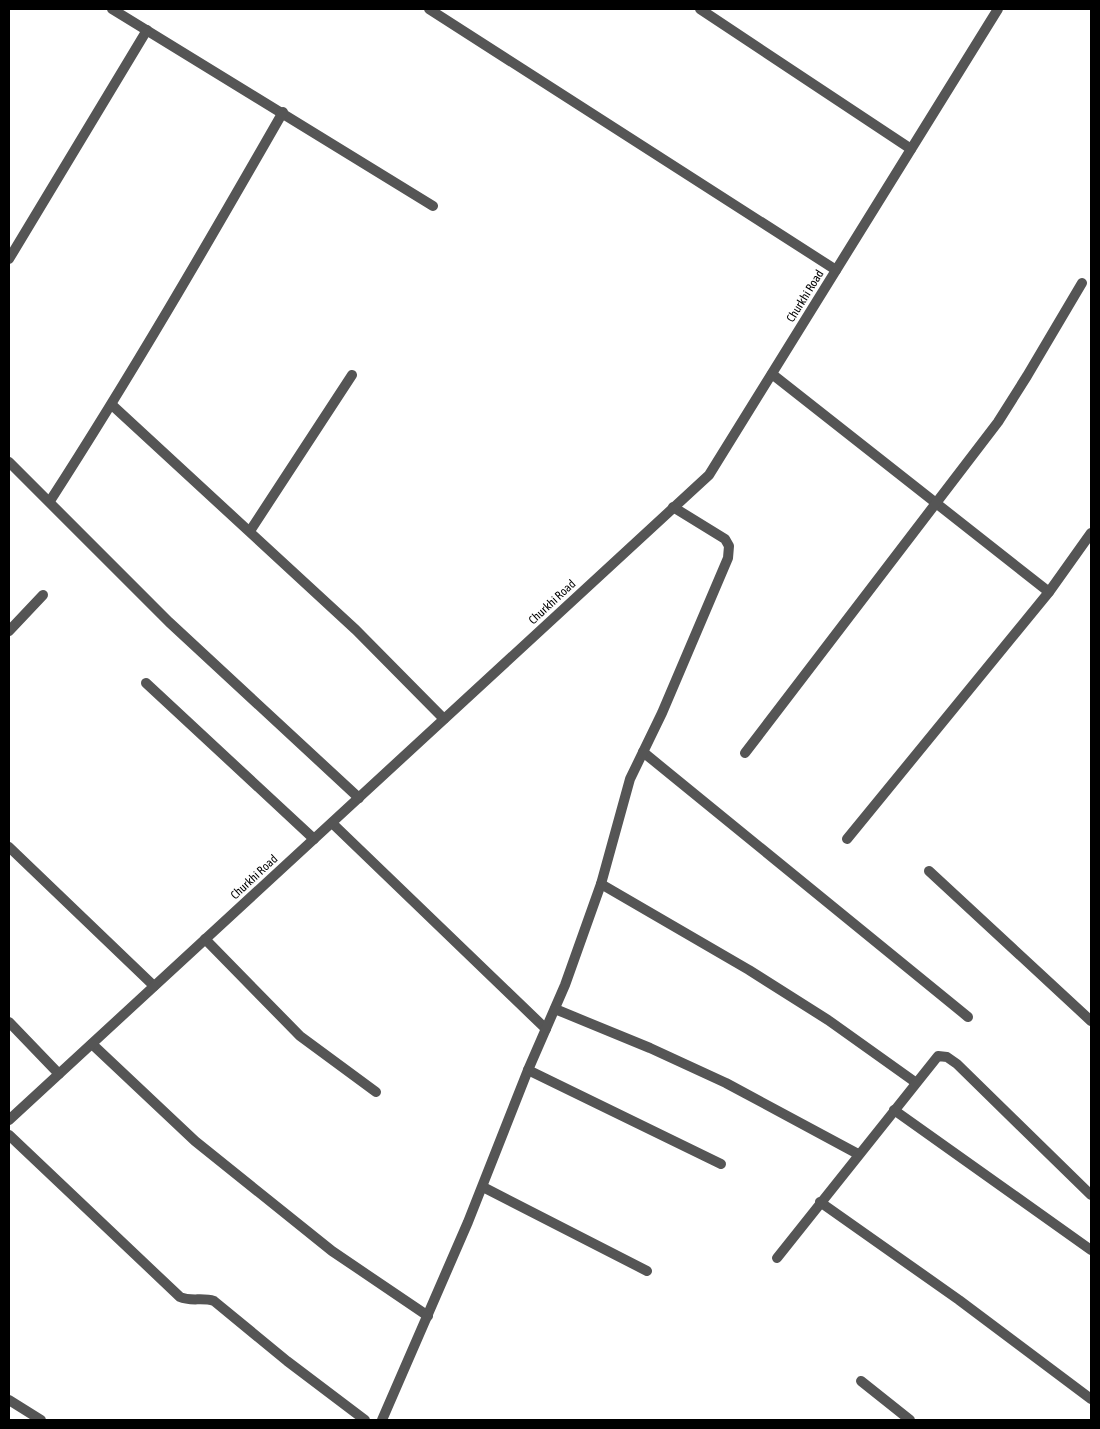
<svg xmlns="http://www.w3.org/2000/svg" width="1100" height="1429" viewBox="0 0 1100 1429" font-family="'Asap Condensed',sans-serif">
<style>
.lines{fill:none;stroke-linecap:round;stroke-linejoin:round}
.minor{stroke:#555;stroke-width:10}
.tertiary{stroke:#555;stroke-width:10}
.labels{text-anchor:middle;stroke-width:4.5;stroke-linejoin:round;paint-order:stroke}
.street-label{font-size:12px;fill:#000;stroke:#fff}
</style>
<rect width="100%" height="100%" fill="#fff"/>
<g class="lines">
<g class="minor">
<path d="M112,9L433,206"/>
<path d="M429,9L836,270"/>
<path d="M700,9L911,149"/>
<path d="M9,259L147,30"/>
<path d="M772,374L1049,592"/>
<path d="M112,405L356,630L444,719"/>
<path d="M9,462L169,622L359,798"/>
<path d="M50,501C132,374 208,243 283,112"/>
<path d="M250,531L352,375"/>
<path d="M9,631L43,595"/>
<path d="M146,683L314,839"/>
<path d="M643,752L968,1017"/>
<path d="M745,753L998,422L1027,376L1082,283"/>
<path d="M332,823L546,1029"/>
<path d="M847,839L1049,592L1091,533"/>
<path d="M9,847L154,986"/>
<path d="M929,871L1091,1021"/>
<path d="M601,884L749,970L828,1020L915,1082"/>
<path d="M205,939L300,1036L376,1092"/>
<path d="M555,1009L650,1048L726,1083L858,1154"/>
<path d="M9,1022L59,1074"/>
<path d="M92,1044L195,1141L332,1251L428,1316"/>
<path d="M528,1070L721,1164"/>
<path d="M894,1110L1091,1250"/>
<path d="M9,1135L180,1297C191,1302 202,1297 214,1301L287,1361L365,1420"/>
<path d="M483,1187L647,1271"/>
<path d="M820,1202L959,1300L1091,1399"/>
<path d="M777,1258L938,1056L947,1057L957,1064L1091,1195"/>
<path d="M861,1381L910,1420"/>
<path d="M9,1400L41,1420"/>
<path d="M382,1420L468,1222L528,1070L565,985L601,884L630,779L662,713L728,558L729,546L725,539L673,507"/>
</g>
<path class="tertiary" d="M9,1120L709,475L998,9"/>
</g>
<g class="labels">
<g class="street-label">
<text transform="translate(805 296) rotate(-58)" y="4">Churkhi Road</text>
<text transform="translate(552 602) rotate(-43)" y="4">Churkhi Road</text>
<text transform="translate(254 877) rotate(-43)" y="4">Churkhi Road</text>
</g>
</g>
<rect width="1100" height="1429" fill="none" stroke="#000000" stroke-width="20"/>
</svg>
